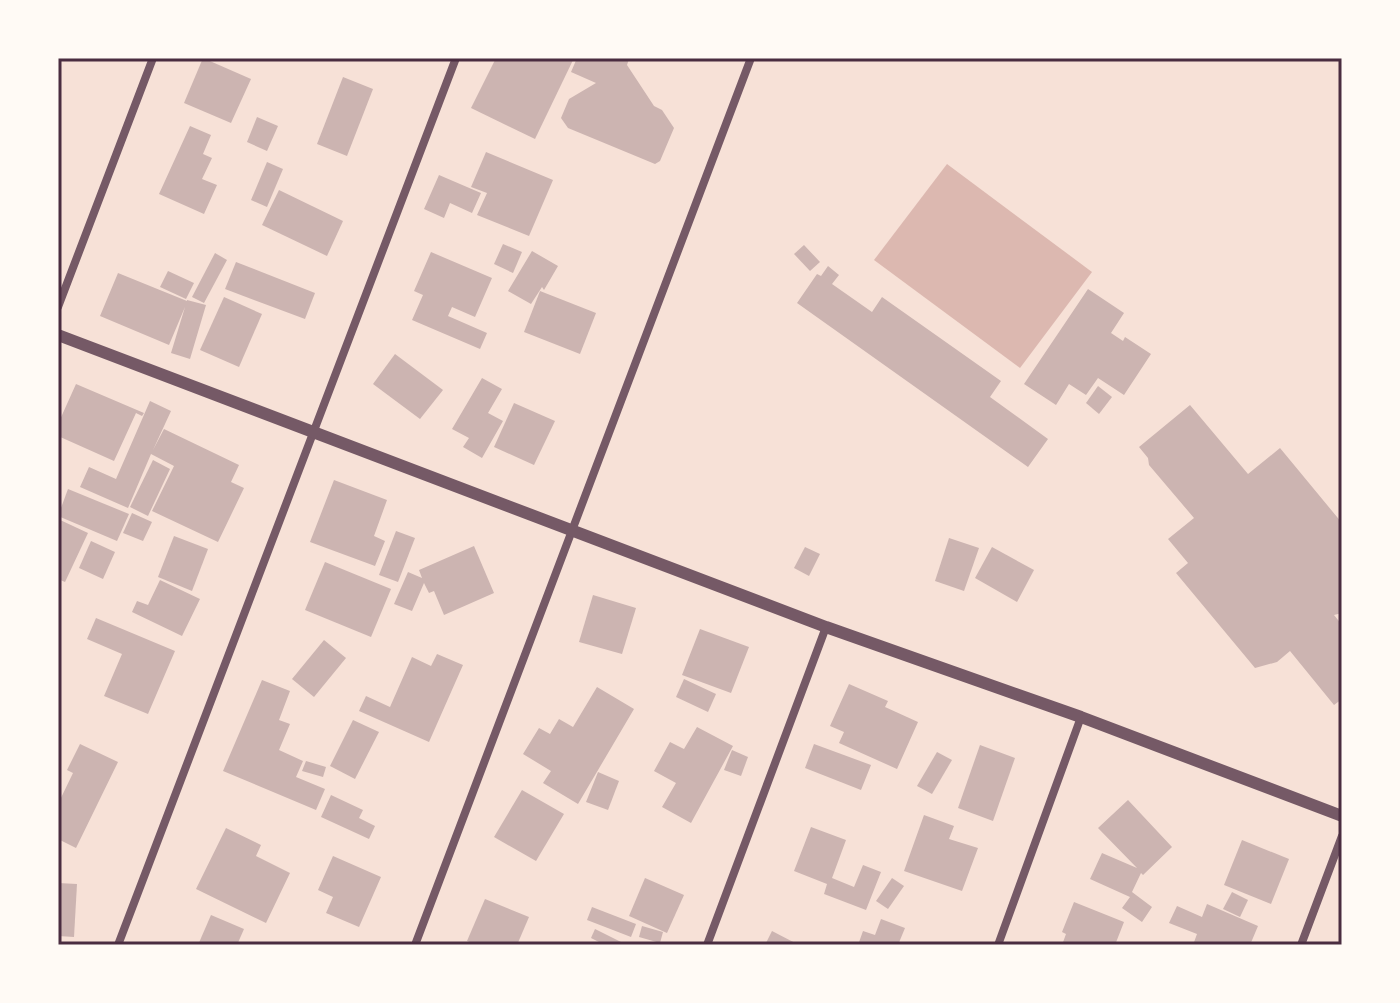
<svg xmlns="http://www.w3.org/2000/svg" width="1400" height="1003" viewBox="0 0 1400 1003" font-family="'PT Sans Narrow',sans-serif">
<style>
.water{fill:#dcb8b0}
.building{fill:#ccb4b1}
.lines{fill:none;stroke-linecap:round;stroke-linejoin:round}
.minor{stroke:#755966;stroke-width:8}
.tertiary{stroke:#755966;stroke-width:12}
.neatline{fill:none;stroke:#4a2c40;stroke-width:3}
</style>
<rect width="100%" height="100%" fill="#f7e1d7"/>
<path class="water" d="M947,164L1092,272L1020,368L874,260Z"/>
<g class="building">
<path d="M203,58L251,79L231,123L184,103Z"/>
<path d="M496,58H574L535,139L471,108Z"/>
<path d="M577,58L629,59L627,65L654,106L662,110L674,128L660,161L655,164L568,128L561,118L569,99L596,83L571,72Z"/>
<path d="M343,77L373,89L347,156L317,144Z"/>
<path d="M257,117L278,126L267,151L247,142Z"/>
<path d="M190,126L211,135L203,154L212,158L202,179L217,185L204,214L159,194Z"/>
<path d="M486,152L553,180L529,236L477,215L487,193L471,187Z"/>
<path d="M267,162L283,169L267,207L251,200Z"/>
<path d="M439,175L481,193L472,213L450,203L444,218L424,209Z"/>
<path d="M279,190L343,221L327,256L262,225Z"/>
<path d="M503,244L522,252L513,273L494,264Z"/>
<path d="M804,245L820,262L810,271L794,254Z"/>
<path d="M532,251L558,266L544,290L542,287L531,304L508,291Z"/>
<path d="M431,252L492,278L475,317L452,307L448,316L487,333L480,349L412,320L423,295L414,291Z"/>
<path d="M215,253L227,260L204,303L192,297Z"/>
<path d="M236,262L315,293L305,319L225,289Z"/>
<path d="M828,266L839,275L832,284L872,312L882,297L1001,381L990,397L1048,439L1028,467L797,303L817,274L821,276Z"/>
<path d="M168,271L194,283L186,299L160,287Z"/>
<path d="M118,273L187,301V300L206,305L190,359L171,353L185,307L169,345L100,316Z"/>
<path d="M1088,289L1124,313L1111,333L1123,341L1125,337L1151,354L1124,395L1098,378L1086,395L1069,384L1056,405L1024,384Z"/>
<path d="M540,291L596,313L580,354L524,332Z"/>
<path d="M224,297L262,314L239,367L200,350Z"/>
<path d="M395,354L443,390L420,419L373,384Z"/>
<path d="M482,378L502,389L488,413L503,421L482,458L463,447L469,438L452,429Z"/>
<path d="M76,384L144,413L142,416L136,413L114,461L58,436V424Z"/>
<path d="M1098,386L1112,397L1099,414L1086,403Z"/>
<path d="M150,401L171,411L153,450L164,429L239,465L231,482L244,488L218,542L152,511L174,466L151,454L128,508L80,487L89,467L116,479Z"/>
<path d="M514,403L555,421L534,465L494,447Z"/>
<path d="M1190,405L1248,474L1280,448L1342,523V613L1334,615L1342,625V699L1334,705L1290,651L1277,662L1255,668L1176,573L1188,563L1168,539L1194,518L1149,465L1148,458L1139,447Z"/>
<path d="M153,460L170,469L148,516L130,507Z"/>
<path d="M334,480L387,500L374,536L385,541L375,566L310,542Z"/>
<path d="M68,489L129,514L117,541L58,516Z"/>
<path d="M132,513L152,522L143,541L123,533Z"/>
<path d="M58,519L88,533L65,582L58,579Z"/>
<path d="M396,531L415,538L398,582L379,575Z"/>
<path d="M174,536L208,549L192,591L158,577Z"/>
<path d="M949,538L979,548L964,591L935,581Z"/>
<path d="M91,541L115,552L103,579L79,568Z"/>
<path d="M474,546L494,593L444,615L434,591L429,593L424,583L412,611L394,604L408,572L422,578L419,570Z"/>
<path d="M805,547L820,554L809,576L794,568Z"/>
<path d="M992,547L1034,570L1017,602L975,578Z"/>
<path d="M325,562L391,589L371,637L305,610Z"/>
<path d="M160,580L200,599L182,636L132,612L137,601L148,605Z"/>
<path d="M593,595L636,608L622,654L579,642Z"/>
<path d="M96,618L175,651L148,714L104,696L122,654L87,639Z"/>
<path d="M700,629L749,647L731,693L682,675Z"/>
<path d="M324,640L346,658L314,697L292,679Z"/>
<path d="M437,654L463,665L429,742L359,711L366,696L390,707L412,657L431,666Z"/>
<path d="M684,679L716,694L708,712L676,697Z"/>
<path d="M262,680L290,691L279,720L290,724L279,750L303,761L296,777L325,789L316,810L223,771Z"/>
<path d="M849,684L888,701L885,707L918,722L897,769L839,743L844,732L830,726Z"/>
<path d="M597,687L634,709L578,804L543,783L551,771L523,754L539,728L550,734L559,719L573,727Z"/>
<path d="M353,720L379,732L355,779L330,766Z"/>
<path d="M697,727L733,746L691,823L662,807L676,783L654,771L670,742L684,749Z"/>
<path d="M80,744L118,762L76,848L58,839V804L73,773L67,770Z"/>
<path d="M814,744L871,765L861,790L805,768Z"/>
<path d="M980,745L1015,758L993,821L958,808Z"/>
<path d="M732,750L748,757L741,776L724,770Z"/>
<path d="M937,752L952,760L932,794L917,786Z"/>
<path d="M306,761L326,767L323,777L302,771Z"/>
<path d="M598,772L619,781L608,810L586,802Z"/>
<path d="M522,790L564,814L536,861L494,837Z"/>
<path d="M331,795L363,810L359,818L375,826L369,839L321,817Z"/>
<path d="M1128,800L1172,847L1143,875L1141,873L1132,892L1152,907L1142,922L1122,908L1130,897L1090,879L1102,853L1137,868L1098,828Z"/>
<path d="M924,815L954,826L949,839L978,848L962,891L904,871Z"/>
<path d="M811,827L846,840L832,878L854,887L863,865L881,872L866,910L824,894L827,884L794,871Z"/>
<path d="M226,828L261,845L256,856L290,873L266,923L196,889Z"/>
<path d="M1242,840L1289,859L1271,904L1224,885Z"/>
<path d="M333,856L381,877L359,927L326,913L333,897L318,890Z"/>
<path d="M645,878L684,895L667,933L629,916Z"/>
<path d="M892,878L904,886L888,909L876,901Z"/>
<path d="M58,883L77,884L74,937L58,936Z"/>
<path d="M1232,892L1248,900L1240,917L1223,909Z"/>
<path d="M485,899L529,917L517,945H477L467,941Z"/>
<path d="M1074,902L1124,922L1115,945H1062L1066,934L1062,932Z"/>
<path d="M1207,904L1258,926L1250,945H1193L1197,934L1169,923L1177,906L1202,917Z"/>
<path d="M592,907L636,924L631,937L587,920Z"/>
<path d="M211,915L244,929L237,945H198Z"/>
<path d="M881,919L905,928L898,945H858L863,931L875,935Z"/>
<path d="M642,926L663,932L660,943L639,937Z"/>
<path d="M595,929L627,945H605L591,938Z"/>
<path d="M772,931L799,945H765Z"/>
</g>
<g class="lines">
<g class="minor">
<path d="M58,307L153,58"/>
<path d="M118,945L456,58"/>
<path d="M415,945L751,58"/>
<path d="M707,945L826,627"/>
<path d="M998,945L1081,717"/>
<path d="M1301,945L1342,836"/>
</g>
<path class="tertiary" d="M58,335L826,627L1081,717L1342,816"/>
</g>
<rect width="1400" height="1003" fill="none" stroke="#fffaf5" stroke-width="120"/>
<rect x="60" y="60" width="1280" height="883" class="neatline"/>
</svg>
